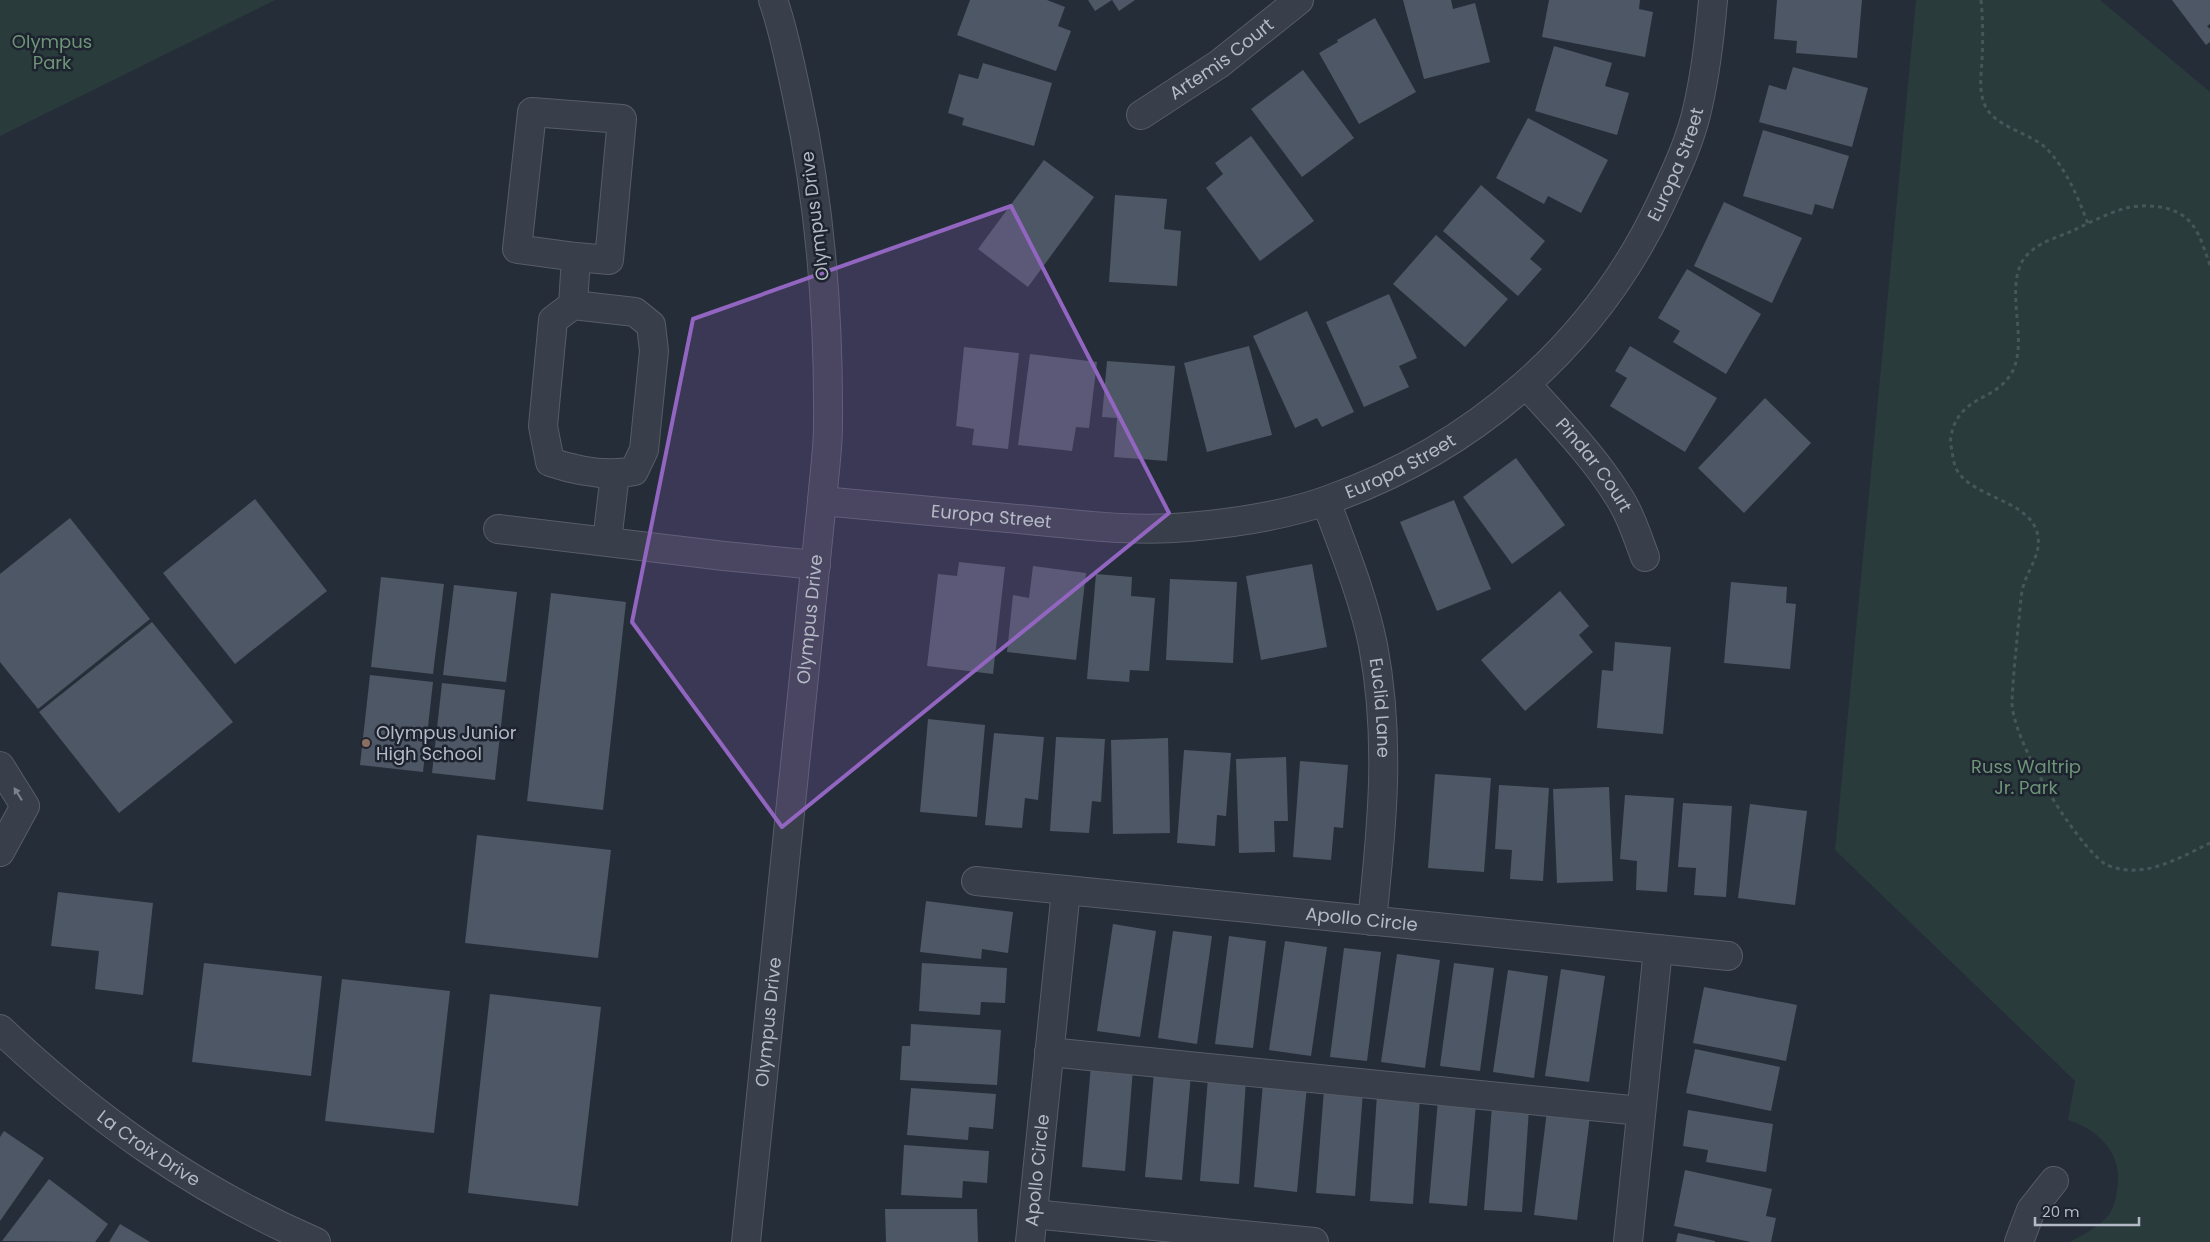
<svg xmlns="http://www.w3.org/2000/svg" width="2210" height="1242" viewBox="0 0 2210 1242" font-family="Poppins,sans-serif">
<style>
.green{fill:#2a3b3c}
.building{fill:#4e5765}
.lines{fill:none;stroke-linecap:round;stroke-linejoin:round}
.minor-casing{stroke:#575d68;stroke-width:30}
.path{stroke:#47565a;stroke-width:3;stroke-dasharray:4 4;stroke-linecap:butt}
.minor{stroke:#393f4a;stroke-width:28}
.oneway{fill:#7d838e}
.marked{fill:#9265c1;fill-opacity:0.2;stroke:#9265c1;stroke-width:4;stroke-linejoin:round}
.education-dot{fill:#8d6e63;stroke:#1e242f;stroke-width:2}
.labels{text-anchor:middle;stroke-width:5;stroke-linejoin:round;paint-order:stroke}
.park-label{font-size:18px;fill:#6e9478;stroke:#1e242f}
.street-label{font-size:18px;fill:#b4bac5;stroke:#1e242f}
.poi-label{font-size:18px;fill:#b4bac5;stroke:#1e242f;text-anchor:start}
</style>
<rect width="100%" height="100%" fill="#252d39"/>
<g class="green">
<path d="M0,0H275L0,136Z"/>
<path d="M1916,0H2100L2210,92V1242H2070C2084,1234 2097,1228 2108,1216C2113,1209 2116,1200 2117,1191C2124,1155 2100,1130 2068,1120L2075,1081L1835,850Z"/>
</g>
<g class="building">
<path d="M970,0H1047L1065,7L1058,26L1071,31L1056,71L957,35Z"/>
<path d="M1088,0H1112L1095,11Z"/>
<path d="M1112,0H1135L1119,11Z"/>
<path d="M1403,0H1451L1453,9L1475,3L1490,62L1424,79Z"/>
<path d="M1549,0H1640L1639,9L1653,12L1645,57L1542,37Z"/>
<path d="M1777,0H1862L1857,58L1796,53L1797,41L1774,39Z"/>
<path d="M2172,0H2210V24L2207,26L2210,29V42L2206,45Z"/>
<path d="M1375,18L1416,92L1359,124L1319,53L1338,42L1337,40Z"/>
<path d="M1554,46L1612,63L1605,86L1629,93L1617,135L1535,111Z"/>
<path d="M983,63L1052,83L1034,146L962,125L964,118L948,113L959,74L978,79Z"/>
<path d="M1793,67L1868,88L1852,147L1759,122L1769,85L1786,90Z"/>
<path d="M1303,70L1354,138L1302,177L1251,109Z"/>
<path d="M1528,118L1608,160L1581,213L1548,196L1544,204L1496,178Z"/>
<path d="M1763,130L1849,156L1833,209L1815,204L1812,215L1743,196Z"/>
<path d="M1251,136L1314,221L1260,261L1206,188L1223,174L1215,163Z"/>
<path d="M1044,160L1094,197L1028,287L978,249Z"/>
<path d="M1481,185L1545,241L1530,259L1542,269L1518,296L1443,231Z"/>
<path d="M1115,195L1167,199L1164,229L1181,231L1177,286L1109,282Z"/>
<path d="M1724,202L1802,238L1772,303L1694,266Z"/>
<path d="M1436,235L1508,299L1465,347L1393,284Z"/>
<path d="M1687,269L1761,314L1726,374L1673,342L1680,331L1658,318Z"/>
<path d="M1389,294L1417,358L1399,366L1409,387L1364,407L1326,322Z"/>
<path d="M1307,311L1354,412L1322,427L1317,418L1295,428L1253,336Z"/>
<path d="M1249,346L1272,435L1207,452L1184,363Z"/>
<path d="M1630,346L1717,398L1685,452L1610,406L1627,378L1615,371Z"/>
<path d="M964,347L1019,353L1008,449L972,445L974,429L956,426Z"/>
<path d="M1030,354L1097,362L1089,428L1076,427L1072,451L1018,445Z"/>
<path d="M1107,361L1175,366L1167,461L1114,457L1117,418L1102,417Z"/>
<path d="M1765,398L1811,443L1744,513L1698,468Z"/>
<path d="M1516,458L1565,525L1512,564L1463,497Z"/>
<path d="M255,499L327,591L235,664L163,573Z"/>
<path d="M1454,500L1491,589L1437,611L1400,522Z"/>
<path d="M70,518L150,619L38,709L0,662V574Z"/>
<path d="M959,562L1005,567L993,674L927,666L938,574L957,576Z"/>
<path d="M1312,564L1327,647L1261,660L1246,576Z"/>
<path d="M1033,566L1086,573L1076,660L1007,652L1013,595L1029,598Z"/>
<path d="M1096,574L1132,577L1131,596L1155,598L1149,671L1130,670L1129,682L1087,679Z"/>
<path d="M381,577L444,584L433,674L371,667Z"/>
<path d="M1170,579L1237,582L1233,663L1166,660Z"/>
<path d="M1731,582L1787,587L1786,603L1796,604L1790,669L1724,663Z"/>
<path d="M454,585L517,592L506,682L443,675Z"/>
<path d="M1560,591L1589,626L1579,635L1593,652L1525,711L1481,660Z"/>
<path d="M551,593L626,602L603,810L527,801Z"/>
<path d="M152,622L233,722L119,813L39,712Z"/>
<path d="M1615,642L1671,647L1663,734L1597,728L1602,670L1613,671Z"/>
<path d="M370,675L433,682L423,772L360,765Z"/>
<path d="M442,683L505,690L495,780L432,773Z"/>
<path d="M928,719L985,725L977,817L920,812Z"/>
<path d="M994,733L1044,737L1038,800L1025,798L1022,828L985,825Z"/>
<path d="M1056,737L1105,739L1101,802L1092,801L1089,833L1050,831Z"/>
<path d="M1168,738L1170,833L1113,834L1111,740Z"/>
<path d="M1184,750L1231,753L1226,816L1217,815L1215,846L1177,843Z"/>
<path d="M1286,757L1288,821H1274L1275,852L1239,853L1236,759Z"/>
<path d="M1300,761L1348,765L1343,828L1334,827L1331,860L1293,857Z"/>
<path d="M1435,774L1491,778L1484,872L1428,868Z"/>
<path d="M1499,785L1549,788L1543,881L1510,879L1512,850L1495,849Z"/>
<path d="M1609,787L1613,881L1557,883L1553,789Z"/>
<path d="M1625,795L1674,798L1667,892L1636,890L1637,861L1620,859Z"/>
<path d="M1683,803L1732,806L1726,897L1694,895L1696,868L1678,867Z"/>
<path d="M1750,804L1807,811L1795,905L1738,898Z"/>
<path d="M477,835L611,850L598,958L465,943Z"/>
<path d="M58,892L153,903L143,995L95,989L99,951L51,946Z"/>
<path d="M926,901L1013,912L1008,953L982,949L981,959L920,952Z"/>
<path d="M1113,924L1156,931L1140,1037L1097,1031Z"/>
<path d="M1173,931L1212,936L1197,1044L1158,1038Z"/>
<path d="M1229,936L1266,941L1253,1048L1215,1044Z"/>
<path d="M1285,941L1327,947L1311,1056L1269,1050Z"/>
<path d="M1344,948L1381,952L1367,1061L1330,1057Z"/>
<path d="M1397,954L1440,960L1425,1068L1381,1062Z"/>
<path d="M204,963L322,976L311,1076L192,1062Z"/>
<path d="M922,963L1007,968L1005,1003L981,1002L980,1015L919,1011Z"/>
<path d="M1454,963L1494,968L1480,1071L1440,1066Z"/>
<path d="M1561,969L1605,976L1589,1082L1545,1076Z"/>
<path d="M1508,970L1548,976L1534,1078L1493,1072Z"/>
<path d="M342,979L450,991L434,1133L325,1121Z"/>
<path d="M1704,987L1797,1005L1786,1061L1693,1043Z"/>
<path d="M490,994L601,1007L578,1206L468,1193Z"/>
<path d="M911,1024L1001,1030L997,1085L900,1080L902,1046H910Z"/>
<path d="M1695,1049L1780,1067L1771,1111L1686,1093Z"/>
<path d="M1091,1065L1133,1068L1125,1171L1082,1167Z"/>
<path d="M1154,1072L1191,1074L1182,1180L1145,1177Z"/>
<path d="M1208,1077L1246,1080L1239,1184L1200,1181Z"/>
<path d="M1263,1083L1307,1086L1297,1192L1254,1187Z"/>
<path d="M911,1088L996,1094L993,1129L969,1127L968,1140L907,1135Z"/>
<path d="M1324,1089L1363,1092L1355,1196L1316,1193Z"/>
<path d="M1377,1094L1420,1097L1413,1204L1370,1201Z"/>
<path d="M1438,1100L1476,1104L1467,1206L1429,1203Z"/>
<path d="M1492,1106L1529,1109L1522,1212L1484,1210Z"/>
<path d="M1688,1110L1773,1124L1766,1172L1706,1162L1708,1150L1683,1146Z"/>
<path d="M1547,1111L1590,1116L1577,1220L1534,1215Z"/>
<path d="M4,1131L44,1158L0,1221V1137Z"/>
<path d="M904,1145L989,1151L987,1183L963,1181L962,1198L901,1195Z"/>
<path d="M1685,1170L1772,1189L1766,1216L1776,1218L1771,1242H1751L1674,1226Z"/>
<path d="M49,1179L108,1224L95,1242L2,1241Z"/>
<path d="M885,1209H977L978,1242H886Z"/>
<path d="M120,1224L150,1242H109Z"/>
<path d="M1678,1233L1715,1241V1242H1676Z"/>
</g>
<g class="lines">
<defs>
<g id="minor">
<path id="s1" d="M1141,115L1219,64L1299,0"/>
<path d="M573,305L576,257L517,249L532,112L622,119L609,260L576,257"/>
<path d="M573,305L635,312L651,325L654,351L644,450L634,471C606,477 577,471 550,462L543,426L553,320Z"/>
<path id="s2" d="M1526,384C1557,419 1592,454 1617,494C1630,513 1637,536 1645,557"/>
<path id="s3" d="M822,501C891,507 960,514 1029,520C1082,525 1135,532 1188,527C1235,523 1284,516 1328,500C1473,449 1594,345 1660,205C1675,173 1691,140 1698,106C1706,71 1710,35 1713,0"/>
<path id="s4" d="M1326,501C1343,548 1363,596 1373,645C1391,739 1382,827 1372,921"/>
<path d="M498,529L724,556L816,565"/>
<path d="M607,541L615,474"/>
<path d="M0,766L25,806L0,852"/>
<path d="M976,881L1066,890"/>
<path id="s5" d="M0,1029C95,1119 195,1190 316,1242"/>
<path d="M1049,1052L1641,1111"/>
<path d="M1033,1214L1314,1242"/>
<path id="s6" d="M746,1242L822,501C824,476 828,450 828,425C829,315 820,203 797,96C790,64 784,31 773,0"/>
<path id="s7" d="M1030,1242L1066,890L1728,956"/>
<path d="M1628,1242L1658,949"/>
<path d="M2019,1242L2031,1210L2054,1181"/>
</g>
</defs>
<use href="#minor" class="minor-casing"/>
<g class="path">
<path d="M1981,0C1983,21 1983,41 1982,61C1981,75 1979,90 1984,103C1993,128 2031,132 2048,150C2067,171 2078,197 2088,224"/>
<path d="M2210,265C2203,247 2199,226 2182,215C2167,205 2143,204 2126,208C2108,213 2089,223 2072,231C2061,236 2049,239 2038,246C2033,249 2026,255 2023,260C2004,292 2030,342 2011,374C1994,402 1959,395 1951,436C1950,441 1951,446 1952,451C1953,458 1954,466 1958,472C1975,498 2032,501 2038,536C2041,557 2026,571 2022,591C2020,603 2020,615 2018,627C2016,652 2013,677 2012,701C2011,739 2074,842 2105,864C2109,866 2115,868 2120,869C2152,875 2183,856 2210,843"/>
</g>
<use href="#minor" class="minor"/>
</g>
<defs><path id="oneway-solid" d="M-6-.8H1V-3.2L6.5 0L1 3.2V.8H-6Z" transform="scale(1.25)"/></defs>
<use class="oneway" href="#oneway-solid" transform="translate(18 794) rotate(-122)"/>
<path class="marked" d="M1011,206L1169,513L782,827L632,622L693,319Z"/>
<circle class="education-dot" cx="366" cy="743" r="5"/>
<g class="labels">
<g class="park-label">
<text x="52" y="48">Olympus<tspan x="52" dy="21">Park</tspan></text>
<text x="2026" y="773">Russ Waltrip<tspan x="2026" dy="21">Jr. Park</tspan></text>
</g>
<g class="street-label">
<text dy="6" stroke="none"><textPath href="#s1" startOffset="98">Artemis Court</textPath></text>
<text dy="6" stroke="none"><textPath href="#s3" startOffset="1010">Europa Street</textPath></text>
<text transform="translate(815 216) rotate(-97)" y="6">Olympus Drive</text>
<text dy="6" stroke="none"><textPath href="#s3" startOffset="590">Europa Street</textPath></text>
<text dy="6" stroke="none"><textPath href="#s2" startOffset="106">Pindar Court</textPath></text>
<text dy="6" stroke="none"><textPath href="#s3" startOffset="170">Europa Street</textPath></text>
<text dy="6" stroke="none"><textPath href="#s6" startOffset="626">Olympus Drive</textPath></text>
<text dy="6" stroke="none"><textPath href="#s4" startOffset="215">Euclid Lane</textPath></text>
<text dy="6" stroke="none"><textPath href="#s7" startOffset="651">Apollo Circle</textPath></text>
<text dy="6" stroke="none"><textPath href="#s6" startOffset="221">Olympus Drive</textPath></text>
<text dy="6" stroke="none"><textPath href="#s5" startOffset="191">La Croix Drive</textPath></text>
<text dy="6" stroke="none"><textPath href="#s7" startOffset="72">Apollo Circle</textPath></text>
</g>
<g class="poi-label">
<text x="376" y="739">Olympus Junior<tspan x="376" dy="21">High School</tspan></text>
</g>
</g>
<path d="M2035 1217v8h104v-8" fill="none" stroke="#b4bac5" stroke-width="2.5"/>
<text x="2042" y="1217" font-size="15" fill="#b4bac5" stroke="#1e242f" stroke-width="4" paint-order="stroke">20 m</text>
</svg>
